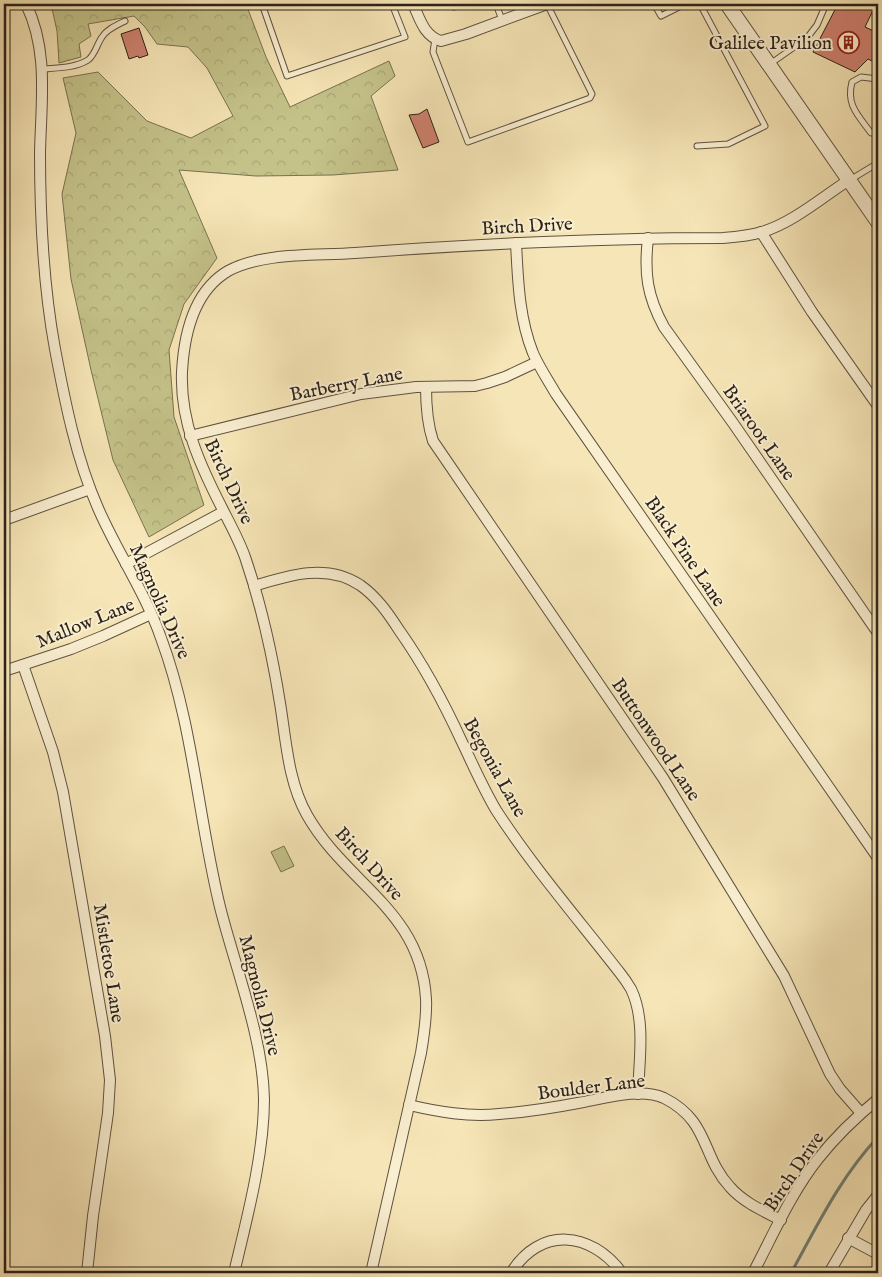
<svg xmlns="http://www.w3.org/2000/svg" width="882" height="1277" viewBox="0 0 882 1277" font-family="'IM FELL English',serif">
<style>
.green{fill:#c4c289;stroke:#787251}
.forest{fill:url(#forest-crowns);stroke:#787251}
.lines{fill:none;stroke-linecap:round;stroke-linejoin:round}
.stream{stroke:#708076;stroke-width:3}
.building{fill:#ce816f;stroke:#2b2219}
.service-casing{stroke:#5e5340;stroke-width:7}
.minor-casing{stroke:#5e5340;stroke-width:12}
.tertiary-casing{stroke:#5e5340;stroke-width:16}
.service{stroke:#f9eed0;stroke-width:5}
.minor{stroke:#f9eed0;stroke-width:10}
.tertiary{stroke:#f9eed0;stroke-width:14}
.labels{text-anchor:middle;stroke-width:4;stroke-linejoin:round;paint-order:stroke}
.poi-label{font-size:19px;fill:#2b2219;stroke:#f9eed0;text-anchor:end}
.street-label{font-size:19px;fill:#2b2219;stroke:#f9eed0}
</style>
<defs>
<pattern id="forest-crowns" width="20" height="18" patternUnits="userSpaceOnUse" patternTransform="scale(1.25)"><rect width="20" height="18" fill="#c4c289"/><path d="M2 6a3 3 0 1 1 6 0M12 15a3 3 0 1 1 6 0" fill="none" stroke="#a9a676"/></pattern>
</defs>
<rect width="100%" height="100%" fill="#f6e5b6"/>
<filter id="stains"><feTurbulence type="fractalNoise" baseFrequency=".004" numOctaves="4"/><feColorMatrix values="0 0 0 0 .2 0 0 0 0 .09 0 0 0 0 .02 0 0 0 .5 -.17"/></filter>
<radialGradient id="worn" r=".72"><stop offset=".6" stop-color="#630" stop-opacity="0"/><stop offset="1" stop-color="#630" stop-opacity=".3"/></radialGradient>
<path class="green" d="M284,846L294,866L281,872L271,852Z"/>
<path class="forest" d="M51,4H246L266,57L290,107L389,61L395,76L371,96L398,170L333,175L256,176L179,170L217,258L184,304L169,350L174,417L204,505L149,537L113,460L91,370L71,279L62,194L76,133L63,78L98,72L147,121L191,138L233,116L207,68L188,47L157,44L145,27L134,16L88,24L91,36L79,44L81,57L59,63L57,31Z"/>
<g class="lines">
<path class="stream" d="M791,1273C817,1226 841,1176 878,1137"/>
</g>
<g class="building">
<path d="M838,4H876L865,27L878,33V64L868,59L855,72L813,52Z"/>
<path d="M139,28L148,55L139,58L138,56L129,59L121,34Z"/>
<path d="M427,109L439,142L423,148L409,115L419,114Z"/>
</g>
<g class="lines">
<defs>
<g id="service">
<path d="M262,4L287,76L405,37L392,4"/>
<path d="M496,4L502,20"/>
<path d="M654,4L661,16L685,4"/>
<path d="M454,7L462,4"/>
<path d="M435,39L433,52L468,142L590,98L592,94L547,4"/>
<path d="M770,64L807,38L817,25L826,4"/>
<path d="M42,69C57,68 75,68 88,60C95,55 97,44 102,37C107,29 117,25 125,21"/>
<path d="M878,79L861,77L852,82C846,105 858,115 871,133H878"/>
<path d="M697,146L728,144L765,126L700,4"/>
<path d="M850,180L873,166H878"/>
</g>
<g id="minor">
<path d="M26,4C49,51 41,102 40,153C40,218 43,284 55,349C65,402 76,458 98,508C117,552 145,592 161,638C193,724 198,817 220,907C235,967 263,1037 264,1099C264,1155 247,1218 234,1273"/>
<path d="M413,4C420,19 424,36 441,41L466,34L547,4"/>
<path d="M761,232L812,312L878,406"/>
<path d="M648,238C644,273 647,296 664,327L733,423L878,633"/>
<path d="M516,243C518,281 519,318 533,353C539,367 548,380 556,394L878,858"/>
<path d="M426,387C426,405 427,423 433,441L663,778L784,976L830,1074L840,1089L861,1113"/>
<path d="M190,436L361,394L416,387L475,386L487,383L505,377L537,362"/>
<path d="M4,520L90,489"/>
<path d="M126,564L223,512"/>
<path d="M254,586C289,575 327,563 360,585C377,597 388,613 399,630C423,664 445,705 462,742C473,765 483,788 496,810C533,867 578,919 620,973C624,978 628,984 631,989C646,1020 639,1061 638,1094"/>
<path d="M23,665L53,752L63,792L105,1036L110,1080L108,1113L93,1216L87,1273"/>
<path d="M4,671L71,649L103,636L151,614"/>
<path d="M409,1105C439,1112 468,1117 499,1114C525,1112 552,1108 578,1103C602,1099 640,1087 664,1098C710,1121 701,1156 730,1187C743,1202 763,1211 781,1220"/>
<path d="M848,1238L878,1254"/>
<path d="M371,1273L421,1053C424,1035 427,1017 426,999C421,910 346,884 307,815C288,782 286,739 280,703C272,653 261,604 245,557C239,540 230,524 222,508C200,465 180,422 182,372C184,335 194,291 228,271C262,252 317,256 355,253C478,244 600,238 723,238C736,237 749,236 762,232C794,222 821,198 849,180"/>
<path d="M511,1273C540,1226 591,1231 622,1273"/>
<path d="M753,1273C773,1235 791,1193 818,1159C836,1136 856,1117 878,1099"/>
<path d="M829,1273L866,1210L878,1195"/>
</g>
<path id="tertiary" d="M727,4L878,222"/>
</defs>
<use href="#service" class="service-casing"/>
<use href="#minor" class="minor-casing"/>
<use href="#tertiary" class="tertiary-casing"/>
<use href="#service" class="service"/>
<use href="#minor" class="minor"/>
<use href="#tertiary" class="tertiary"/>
</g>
<defs>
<symbol id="building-ring" viewBox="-11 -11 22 22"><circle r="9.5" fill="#f9eed0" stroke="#8f2418" stroke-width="1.5"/><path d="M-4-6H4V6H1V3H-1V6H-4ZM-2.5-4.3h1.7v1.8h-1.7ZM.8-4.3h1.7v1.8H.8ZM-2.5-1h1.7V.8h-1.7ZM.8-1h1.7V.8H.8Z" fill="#8f2418"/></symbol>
</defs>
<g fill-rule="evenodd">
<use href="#building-ring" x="836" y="30" width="25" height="25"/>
</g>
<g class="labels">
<g class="poi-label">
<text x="832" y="49">Galilee Pavilion</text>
</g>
<g class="street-label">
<text transform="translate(527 225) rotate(-3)" y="7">Birch Drive</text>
<text transform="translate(346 383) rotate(-11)" y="7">Barberry Lane</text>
<text transform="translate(760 432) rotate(55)" y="7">Briaroot Lane</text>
<text transform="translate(230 481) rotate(65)" y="7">Birch Drive</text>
<text transform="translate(686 551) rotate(56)" y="7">Black Pine Lane</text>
<text transform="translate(161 601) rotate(66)" y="7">Magnolia Drive</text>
<text transform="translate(85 622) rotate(-22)" y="7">Mallow Lane</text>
<text transform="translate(657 739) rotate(56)" y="7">Buttonwood Lane</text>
<text transform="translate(496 767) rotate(61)" y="7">Begonia Lane</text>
<text transform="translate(370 863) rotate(48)" y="7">Birch Drive</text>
<text transform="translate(110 963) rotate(81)" y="7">Mistletoe Lane</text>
<text transform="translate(261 995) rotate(76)" y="7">Magnolia Drive</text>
<text transform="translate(591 1086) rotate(-7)" y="7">Boulder Lane</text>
<text transform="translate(793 1171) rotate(-56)" y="7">Birch Drive</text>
</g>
</g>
<rect width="882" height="1277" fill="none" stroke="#f6e5b6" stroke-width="20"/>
<rect x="5" y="5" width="872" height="1267" fill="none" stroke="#2b2219" stroke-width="2.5"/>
<rect x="10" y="10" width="862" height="1257" fill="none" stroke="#2b2219"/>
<rect width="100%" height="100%" filter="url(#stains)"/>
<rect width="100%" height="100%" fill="url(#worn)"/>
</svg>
